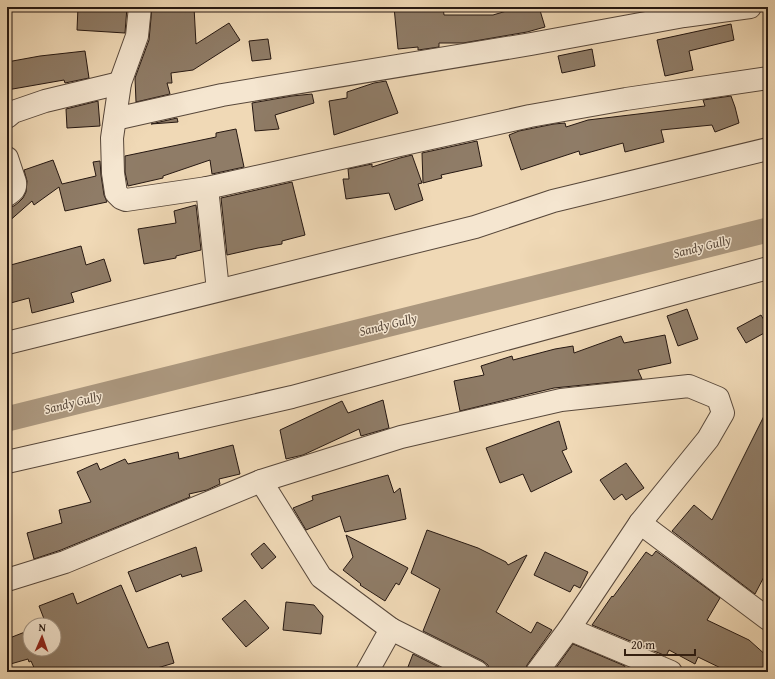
<svg xmlns="http://www.w3.org/2000/svg" width="775" height="679" viewBox="0 0 775 679" font-family="'Gentium Book Plus',serif">
<style>
.lines{fill:none;stroke-linecap:round;stroke-linejoin:round}
.canal{stroke:#ab977e;stroke-width:25}
.building{fill:#8f7c67;stroke:#261812}
.street-casing{stroke:#58483b;stroke-width:24}
.street{stroke:#f5e6d0;stroke-width:22}
.labels{text-anchor:middle;stroke-width:3;stroke-linejoin:round;paint-order:stroke}
.water-label{font-size:13px;font-style:italic;fill:#5b4b3d;stroke:#f5e6d0}
</style>
<rect width="100%" height="100%" fill="#f0d9b6"/>
<filter id="stains"><feTurbulence type="fractalNoise" baseFrequency=".005" numOctaves="4"/><feColorMatrix values="0 0 0 0 .2 0 0 0 0 .09 0 0 0 0 .02 0 0 0 .5 -.17"/></filter>
<radialGradient id="worn" r=".72"><stop offset=".6" stop-color="#630" stop-opacity="0"/><stop offset="1" stop-color="#630" stop-opacity=".3"/></radialGradient>
<g class="lines">
<path class="canal" d="M7,419L768,230"/>
</g>
<g class="building">
<path d="M78,7H127L125,33L77,30Z"/>
<path d="M152,7H194L196,44L229,23L240,40L193,70L171,73L172,83H167L170,94L136,102L135,78L149,40Z"/>
<path d="M394,7H443L444,15H493L520,7H539L545,27L527,32L463,43H439V47L418,50V47L398,49Z"/>
<path d="M731,24L734,40L689,51L693,70L665,76L657,40Z"/>
<path d="M268,39L271,59L252,61L249,41Z"/>
<path d="M592,49L595,66L562,73L558,56Z"/>
<path d="M85,51L89,78L65,83L64,80L7,90V62L40,56Z"/>
<path d="M386,81L398,113L334,135L329,101L347,98V92L374,83Z"/>
<path d="M312,94L314,103L275,115L279,129L255,131L252,103L292,96Z"/>
<path d="M731,96L735,107L739,123L715,132L712,125L661,130L664,142L625,152L623,143L580,155L579,151L521,170L509,135L519,131L554,124L565,123L566,127L588,120L705,106L703,100Z"/>
<path d="M98,101L100,126L67,128L66,109Z"/>
<path d="M177,118L178,122L151,124Z"/>
<path d="M236,129L244,167L212,174L210,160L163,176V178L128,186L125,172V156L216,137V133Z"/>
<path d="M477,141L482,166L441,175L442,178L423,183L422,153Z"/>
<path d="M412,155L422,183L418,184L423,200L395,210L389,193L346,199L343,179H349L348,169L372,164V167L400,158Z"/>
<path d="M53,160L62,184L96,176L93,162L100,161L101,175L104,195L107,202L65,211L59,187L34,205L32,201L7,223V207L14,206L19,202L23,198L26,192L27,181L24,170Z"/>
<path d="M292,182L305,235L282,241V244L258,248L227,255L221,198Z"/>
<path d="M196,205L201,250L176,256V258L144,264L138,229L176,223L174,211Z"/>
<path d="M81,246L86,265L104,259L111,281L71,293L74,302L32,313L29,298L7,304V266Z"/>
<path d="M687,309L698,339L678,346L667,316Z"/>
<path d="M761,315L768,327V331L746,343L737,328Z"/>
<path d="M665,335L671,363L638,370L642,379L554,388L460,411L454,381L484,375L481,366L512,356L513,360L555,349L573,346L574,353L621,336L624,343Z"/>
<path d="M383,400L389,428L361,436L359,429L303,455L286,459L280,430L342,401L348,413Z"/>
<path d="M768,408V569L755,594L672,531L694,505L712,520Z"/>
<path d="M559,421L567,449L562,451L572,472L531,492L523,474L500,483L486,448Z"/>
<path d="M233,445L240,474L219,479L220,484L207,490L189,494L190,497L61,550L34,559L27,533L62,523L59,510L91,502L77,472L97,463L100,470L125,459L128,464L178,452L179,459Z"/>
<path d="M626,463L644,488L626,500L622,494L614,500L600,480Z"/>
<path d="M388,475L394,493L400,488L406,519L345,532L340,516L306,530L293,508L313,500L312,496Z"/>
<path d="M427,530L478,548L506,562L508,565L527,555L496,612L531,633L537,622L552,630L527,665L525,672H489L488,665L483,661L423,631L440,589L411,573Z"/>
<path d="M346,535L408,568L399,585L396,583L385,601L360,585L361,584L343,570L353,557Z"/>
<path d="M264,543L276,557L262,569L251,554Z"/>
<path d="M196,547L202,571L182,577L181,574L136,592L128,572Z"/>
<path d="M656,551L720,598L707,620L749,640L768,657V672H729L698,657L695,664L669,650L666,656L592,625L612,596L613,597L646,552L652,556Z"/>
<path d="M545,552L588,572L580,588L574,585L570,592L534,575Z"/>
<path d="M121,585L148,648L168,642L174,663L144,672H36L31,661L29,662L28,659L7,665V639L30,630V649H54V625H44L46,624L39,606L73,593L77,604Z"/>
<path d="M245,600L269,628L246,647L222,619Z"/>
<path d="M286,602L314,605L323,616L321,634L283,630Z"/>
<path d="M573,644L625,666L623,672H553Z"/>
<path d="M413,654L449,672H406Z"/>
</g>
<g class="lines">
<defs>
<g id="street">
<path d="M140,7L137,36L120,83L112,138L113,173L116,193L121,198L126,200L207,188L530,116L626,99L768,78"/>
<path d="M7,117L13,112L45,101L120,83"/>
<path d="M115,119L222,95L531,44L684,16L750,7"/>
<path d="M7,158L15,182C16,189 13,191 7,195"/>
<path d="M207,188L218,290"/>
<path d="M7,343L475,227L553,201L768,149"/>
<path d="M7,462L292,397L768,268"/>
<path d="M261,481L321,577L391,629L367,672"/>
<path d="M640,523L768,619"/>
<path d="M7,580L65,562L261,481L401,437L561,400L689,386L718,398L723,413L708,439L640,523L569,629L537,672"/>
<path d="M391,629L477,672"/>
<path d="M569,629L671,672"/>
</g>
</defs>
<use href="#street" class="street-casing"/>
<use href="#street" class="street"/>
</g>
<g class="labels">
<g class="water-label">
<text transform="translate(702 246) rotate(-14)" y="5">Sandy Gully</text>
<text transform="translate(388 324) rotate(-14)" y="5">Sandy Gully</text>
<text transform="translate(73 402) rotate(-14)" y="5">Sandy Gully</text>
</g>
</g>
<rect width="775" height="679" fill="none" stroke="#f0d9b6" stroke-width="24"/>
<rect x="8" y="8" width="759" height="663" fill="none" stroke="#261812" stroke-width="2"/>
<rect x="12" y="12" width="751" height="655" fill="none" stroke="#261812"/>
<g transform="translate(42 637) rotate(2)"><circle r="19" fill="#f5e6d0" stroke="#a29484"/>
<path d="M0-3L7 15L0 10L-7 15Z" fill="#8f2418"/>
<text y="-6" font-size="11" font-weight="bold" text-anchor="middle" fill="#261812">N</text>
</g>
<path d="M625 649v6h70v-6" fill="none" stroke="#261812" stroke-width="2"/>
<text x="631" y="649" font-size="12" fill="#261812" stroke="#f5e6d0" stroke-width="3" paint-order="stroke">20 m</text>
<rect width="100%" height="100%" filter="url(#stains)"/>
<rect width="100%" height="100%" fill="url(#worn)"/>
</svg>
